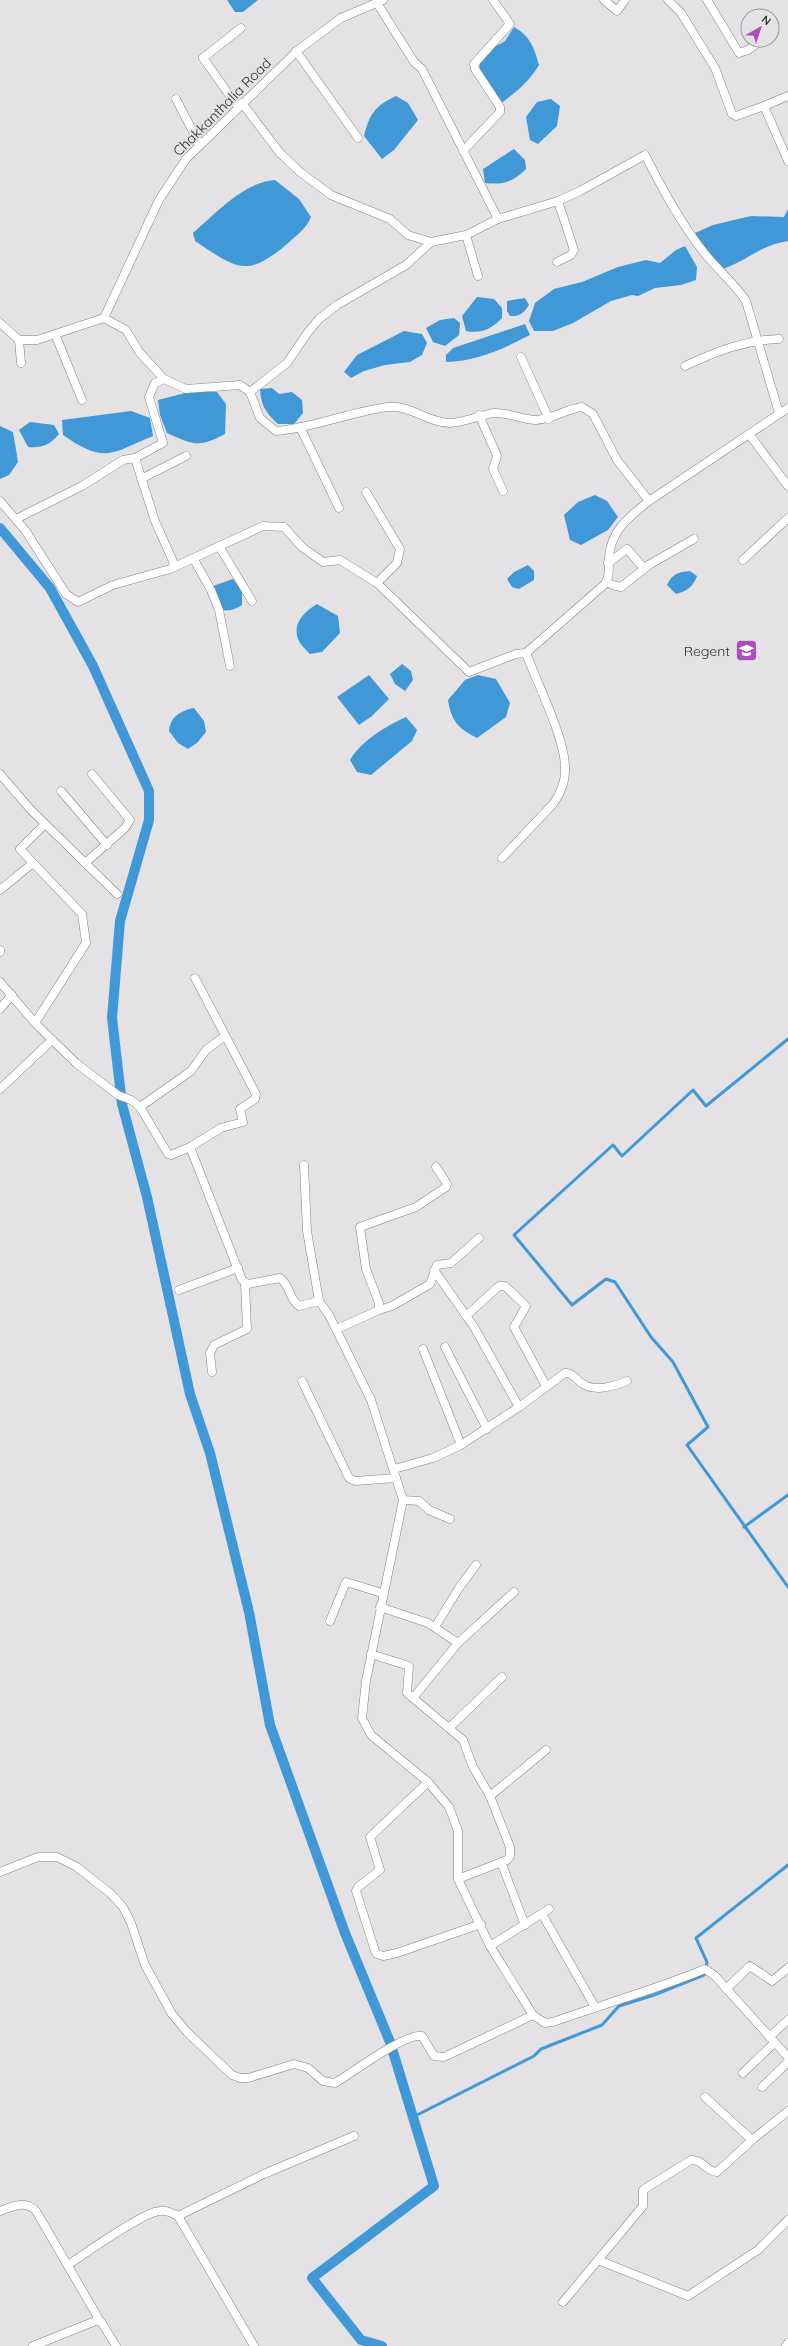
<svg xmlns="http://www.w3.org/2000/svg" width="788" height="2346" viewBox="0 0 788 2346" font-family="Quicksand,sans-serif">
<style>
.water{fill:#4098d6}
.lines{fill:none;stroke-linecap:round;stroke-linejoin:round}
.stream{stroke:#4098d6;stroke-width:3}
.canal{stroke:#4098d6;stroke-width:10}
.minor-casing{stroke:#828083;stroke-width:9}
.minor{stroke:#fff;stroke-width:8}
.labels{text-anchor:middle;stroke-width:4;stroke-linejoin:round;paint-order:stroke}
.street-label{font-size:14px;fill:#2d2c2d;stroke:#e4e2e5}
.poi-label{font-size:14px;fill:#2d2c2d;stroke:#e4e2e5;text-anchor:end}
</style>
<rect width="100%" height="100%" fill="#e4e2e5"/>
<g class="water">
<path d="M227,0H258L243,12H235Z"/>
<path d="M514,27C530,36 534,47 539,65C529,82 515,93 500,104L479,72L480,62L491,49L505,41Z"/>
<path d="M396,96L408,103L418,120L394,150L382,159L364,136C369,114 376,105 396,96Z"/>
<path d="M551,99L560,106L557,126L538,144L530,140L526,117L537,102Z"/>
<path d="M514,149L525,160L526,169C513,182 503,185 485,183L483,169Z"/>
<path d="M275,180L299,199L311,217C306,229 296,236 287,244C246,279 236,268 195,241L193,233C216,213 244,182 275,180Z"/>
<path d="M788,209V241C761,245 748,260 723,269L693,234L713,225L751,216L784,217Z"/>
<path d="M685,246L697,267L696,280L681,285L655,288L638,296L632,295L611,301L573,323L553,331H534L529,321L535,303L554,289L582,282L618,267L646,260L660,263L676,250Z"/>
<path d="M477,297L494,299L502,308V318C491,329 482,334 466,331L462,316Z"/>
<path d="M525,298L529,305C524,313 519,317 510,316L507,311V301Z"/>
<path d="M454,318L460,323L459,335L445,346L433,342L426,328L440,320Z"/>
<path d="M525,324L530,335C503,349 477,361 446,362V355L453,348Z"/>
<path d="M404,331L422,334L427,343L422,355L410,362L385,365L364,371L351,378L344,372L357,355Z"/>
<path d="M272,388L279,394L292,392L302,400L303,413L294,424H278C266,413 261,406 260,389Z"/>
<path d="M189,392H217L226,404L225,434C199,448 193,445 167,433L160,415L158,400Z"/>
<path d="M131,411L150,418L153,436C110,454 105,464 63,435L62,420Z"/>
<path d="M30,422L54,425L59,434C50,445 42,448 28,447L19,430Z"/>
<path d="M0,426L13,432L18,462L9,475L0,479Z"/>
<path d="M595,495L607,501L618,517L608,530L581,545L570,540L564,515L578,502Z"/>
<path d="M528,565L534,571V580L519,589L512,587L507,579L514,572Z"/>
<path d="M690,571L697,576C693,587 687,591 676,594L667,585C672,574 678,572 690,571Z"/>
<path d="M233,579L242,591V605C226,615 215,612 209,593L213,586Z"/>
<path d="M317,604L338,616L340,633L322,652L310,654C306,650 300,644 298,639C292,622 306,611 317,604Z"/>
<path d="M402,664L411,671L413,680L405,691L395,684L390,674Z"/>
<path d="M369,675L389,699L372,716L359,725L337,697Z"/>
<path d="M478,675L496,679L510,703L506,717L477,738C458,729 451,720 448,700L465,680Z"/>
<path d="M194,708L204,721L206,732L197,743L188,749L178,743L169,731C170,717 180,711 194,708Z"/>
<path d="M406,717L417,730L412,741L371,775L357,772L350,760C361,741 386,726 406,717Z"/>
</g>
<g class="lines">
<g class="stream">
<path d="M788,1039L706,1106L693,1090L622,1156L613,1145L514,1235L572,1305L606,1279L615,1282L651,1337L673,1362L708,1427L687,1445L788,1587"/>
<path d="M744,1527L788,1495"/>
<path d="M413,2117L534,2056L541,2049L602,2025L619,2006L654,1995L704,1975L707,1962L696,1938L788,1865"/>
</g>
<path class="canal" d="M0,528L50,588L93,666L149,791V820L120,921L112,1018L122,1104L147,1197L190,1394L210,1453L249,1612L270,1725L345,1933L390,2042L434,2186L312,2278L361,2340L382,2346"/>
<defs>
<g id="minor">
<path d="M604,0L617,11L625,0"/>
<path d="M668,0L681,13L715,68L732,114L736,116L764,106L788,161"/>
<path d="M707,0L739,53L748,50L762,40"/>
<path d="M377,3L414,62L422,69L498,219"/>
<path d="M296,51L358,138"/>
<path d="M176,99L200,145"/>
<path d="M242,103L280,153L300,172L331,195L390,219L408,235L431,242L466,235L498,219L558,201L580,191L645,155C663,190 681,224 706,255C719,271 735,284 746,301L779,413"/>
<path d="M764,106L788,96"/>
<path d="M238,107L203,58L241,28"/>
<path d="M463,151L500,112V107L475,69L474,64L510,24L493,0"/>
<path d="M466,235L478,276"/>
<path d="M557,262L571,255L574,250L558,201"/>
<path d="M104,318L159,200L186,159L298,50L341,18L383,0"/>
<path d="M0,323L19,340H37L104,318L126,330L140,353L164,379L186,389L240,385L250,392L260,418L276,431C315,428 351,411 389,407C410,405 429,423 450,423C463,423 480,415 494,413C508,412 522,420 536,420C553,419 566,409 582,407L593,414L617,460L649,501L788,408"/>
<path d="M55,334L82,400"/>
<path d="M19,340L21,363"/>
<path d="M521,357L549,419"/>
<path d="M685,366C717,351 745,340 779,339"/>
<path d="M164,379L155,383L149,397L163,443L135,458L155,521L175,566"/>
<path d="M250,392L287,363L308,332L319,319L337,305L406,265L431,242"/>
<path d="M479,415L495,451L497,456L493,469L503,491"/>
<path d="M301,429L339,508"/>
<path d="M749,434L788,486"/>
<path d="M141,479L186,456"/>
<path d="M366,492L400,549L397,563L377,583"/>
<path d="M0,501L25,530L66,594L78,602L113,585L170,569L263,526L284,527L302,547L323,562L340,560L377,583L469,672L516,654L526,653L605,584C611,575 608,566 609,557C611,530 629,517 649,501"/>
<path d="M16,519L82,486L123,460L135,458"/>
<path d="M219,546L252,601"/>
<path d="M193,558L211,590L219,610L230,666"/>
<path d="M743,560L788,518"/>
<path d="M608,563L627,549L641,565L645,567L694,539"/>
<path d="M607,581L612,585L621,587L649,565"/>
<path d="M0,774L31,810L117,894"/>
<path d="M61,791L107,845"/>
<path d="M502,858L553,804C561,793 566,780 565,766C564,736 537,683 526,653"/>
<path d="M33,863L82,914L86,943L35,1023"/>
<path d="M85,863L125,828L130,820L92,774"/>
<path d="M0,890L33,863L20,849L45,824"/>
<path d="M0,950V952"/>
<path d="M0,982L35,1023L76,1063L118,1095L131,1100L140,1107L168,1154L171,1155L190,1147L242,1280L248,1284L280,1278C290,1285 289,1299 299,1306L319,1301L329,1315L371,1400L403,1500L419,1501L429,1510L450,1519"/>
<path d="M0,1009L12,995"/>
<path d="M0,1089L52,1040"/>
<path d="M140,1107L191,1071L206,1050L225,1036"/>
<path d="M190,1147L221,1128L243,1122L240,1109L255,1099L256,1094L195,978"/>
<path d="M304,1165L307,1231L319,1301"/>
<path d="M434,1270L474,1327L519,1407"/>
<path d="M179,1290L238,1268"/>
<path d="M379,1310L392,1306L430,1284L437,1265L451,1263L479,1238"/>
<path d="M466,1316L499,1286H505L526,1306L514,1327L546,1386"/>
<path d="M337,1329L379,1310V1303L366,1269L360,1227L416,1207L446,1187L447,1184L436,1167"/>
<path d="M445,1347L487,1429"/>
<path d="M423,1349L461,1445"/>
<path d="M212,1372L210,1353L214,1345L247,1329L245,1283"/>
<path d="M302,1381L349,1478L355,1481L396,1478"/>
<path d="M394,1469L433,1458L461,1445L519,1407L565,1373C573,1372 577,1381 583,1384C595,1392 616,1386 627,1381"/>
<path d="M403,1500L366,1681L362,1718L371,1735L428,1782L449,1807L458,1831V1879"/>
<path d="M514,1592L458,1643L413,1698L463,1740L473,1767L490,1796L510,1847V1856L507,1860L458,1879L490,1946L533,2015"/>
<path d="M380,1607L428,1623L458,1643"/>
<path d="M330,1621L346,1582L382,1593"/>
<path d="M435,1627L459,1588L476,1565"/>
<path d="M371,1654L409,1666L407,1693L413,1698"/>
<path d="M449,1728L502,1677"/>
<path d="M428,1782L370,1837L380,1870L358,1887L356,1891L375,1951L377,1954L383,1956L397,1953L481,1924"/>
<path d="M490,1796L546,1750"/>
<path d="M501,1862L525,1925"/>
<path d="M0,1872L38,1857H57L77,1867L111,1894L123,1907L131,1923L145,1965L172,2014L187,2032L232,2075L240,2078H248L294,2064L308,2068L323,2081L335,2083C352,2073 405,2033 422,2036L434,2056L444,2057L533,2015L545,2023L553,2022C603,2004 655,1990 705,1969L715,1976L788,2057"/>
<path d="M542,1914L595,2007"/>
<path d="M490,1946L549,1909"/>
<path d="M726,1989L750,1966L772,1981L788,1968"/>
<path d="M769,2037L788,2020"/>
<path d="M743,2073L774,2043"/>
<path d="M762,2087L788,2062"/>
<path d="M705,2097L752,2140"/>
<path d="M0,2211C14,2206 25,2200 36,2211L100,2321"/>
<path d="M178,2216L264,2174L354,2136"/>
<path d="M598,2260L688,2296L758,2250L788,2220"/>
<path d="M68,2265C86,2253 143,2212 160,2211C167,2210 172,2213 178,2216L254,2346"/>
<path d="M563,2302L643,2206V2190L691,2160C702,2159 706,2171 717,2172L752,2140L788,2111"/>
<path d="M33,2346L98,2320L102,2323L116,2346"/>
<path d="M786,2346L788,2343"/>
</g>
</defs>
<use href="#minor" class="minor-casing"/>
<use href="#minor" class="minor"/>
</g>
<defs>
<symbol id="university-square" viewBox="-11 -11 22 22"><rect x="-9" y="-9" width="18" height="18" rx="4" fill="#aa50bb" stroke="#e4e2e5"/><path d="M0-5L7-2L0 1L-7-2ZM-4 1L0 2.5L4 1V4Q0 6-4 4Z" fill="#fff"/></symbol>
</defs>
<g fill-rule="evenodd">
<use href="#university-square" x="734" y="638" width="25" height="25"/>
</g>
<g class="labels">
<g class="street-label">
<text transform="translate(222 107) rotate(-45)" y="5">Chakkanthalia Road</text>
</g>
<g class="poi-label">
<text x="730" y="656">Regent</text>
</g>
</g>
<g transform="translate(760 28) rotate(39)"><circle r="19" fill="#e4e2e5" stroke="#9b999b"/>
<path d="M0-3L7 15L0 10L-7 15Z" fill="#aa50bb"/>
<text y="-6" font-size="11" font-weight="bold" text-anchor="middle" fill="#2d2c2d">N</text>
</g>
</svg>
